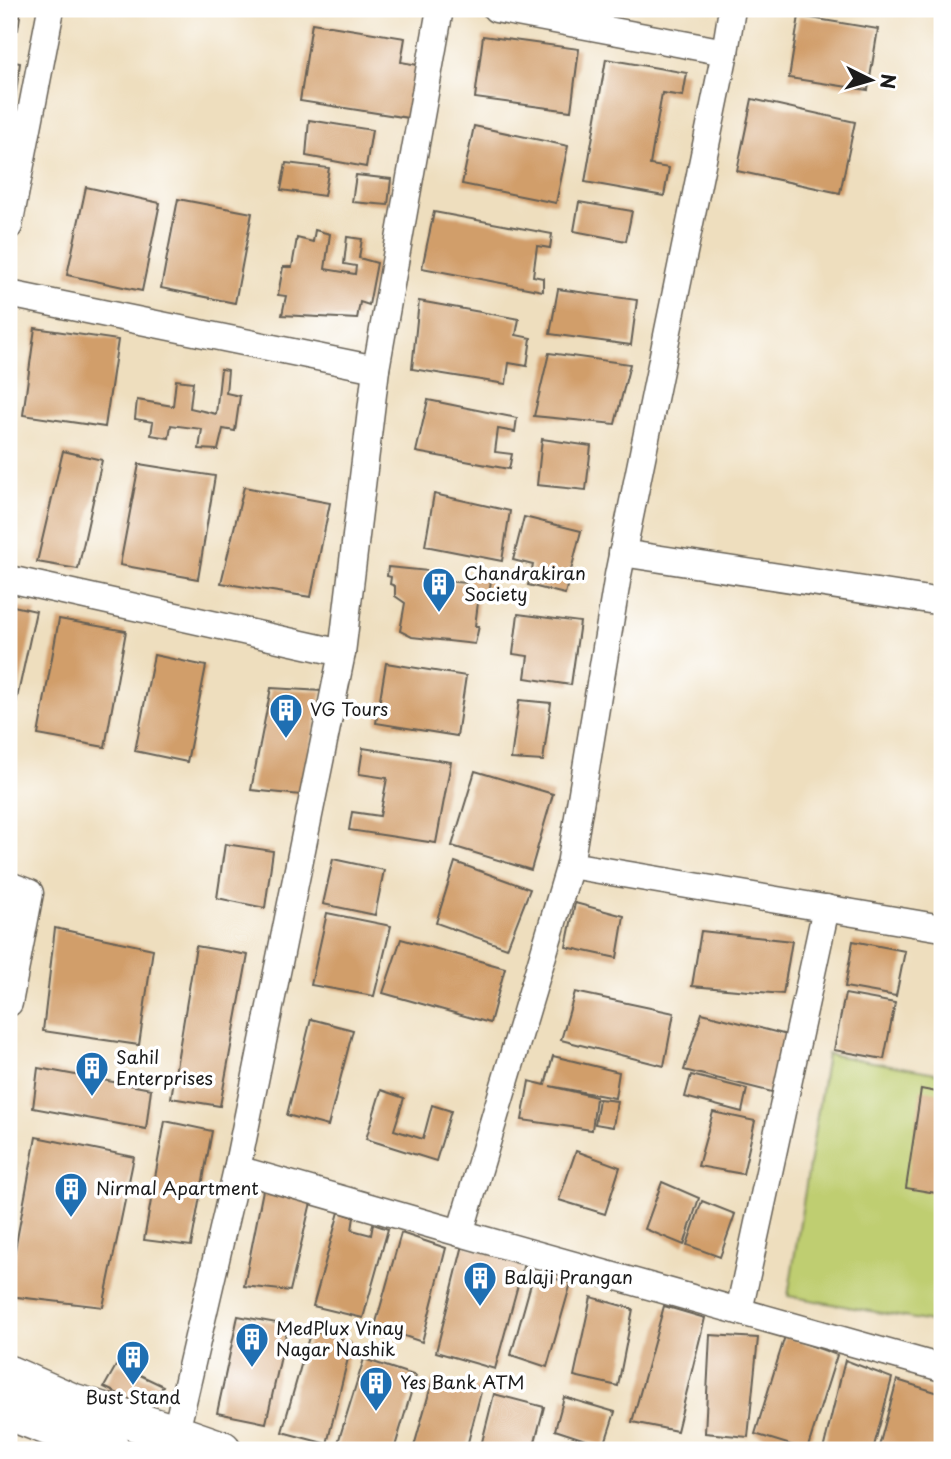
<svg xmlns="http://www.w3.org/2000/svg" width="951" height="1459" viewBox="0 0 951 1459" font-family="'Playpen Sans',sans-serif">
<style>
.green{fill:#bfce71;stroke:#6e7546;stroke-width:2}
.building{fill:#d19e6a}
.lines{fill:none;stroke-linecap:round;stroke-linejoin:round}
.minor-casing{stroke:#666055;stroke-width:29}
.secondary-casing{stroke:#666055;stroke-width:41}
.minor{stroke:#fff;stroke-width:26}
.secondary{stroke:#fff;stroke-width:38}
.labels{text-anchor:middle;stroke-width:7;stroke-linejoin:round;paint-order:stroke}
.poi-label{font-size:18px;fill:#1c1c1c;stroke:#fff;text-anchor:start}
</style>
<rect width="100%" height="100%" fill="#fff"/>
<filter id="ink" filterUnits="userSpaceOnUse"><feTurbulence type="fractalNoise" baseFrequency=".0143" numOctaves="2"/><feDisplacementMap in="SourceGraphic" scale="14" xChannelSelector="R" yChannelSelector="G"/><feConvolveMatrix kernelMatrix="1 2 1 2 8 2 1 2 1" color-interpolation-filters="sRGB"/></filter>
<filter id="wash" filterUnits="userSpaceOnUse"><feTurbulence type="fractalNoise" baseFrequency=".00686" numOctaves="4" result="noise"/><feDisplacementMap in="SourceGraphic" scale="28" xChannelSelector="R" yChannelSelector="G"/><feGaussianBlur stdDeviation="1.57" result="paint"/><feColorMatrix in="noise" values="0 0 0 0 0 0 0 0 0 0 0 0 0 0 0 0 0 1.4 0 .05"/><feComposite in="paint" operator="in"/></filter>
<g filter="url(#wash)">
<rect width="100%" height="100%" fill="#eedebe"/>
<path class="green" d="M827,1054L942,1074V1324L788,1296Z"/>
<g id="blocks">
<g class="building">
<path d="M9,9H21L18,30L9,29Z"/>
<path d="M799,16L878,29L868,90L789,78Z"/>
<path d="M312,23L405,38L401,62L418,65L409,118L300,101Z"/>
<path d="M483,36L579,49L571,111L475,98Z"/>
<path d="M606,59L687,73L683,96L662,93L650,165L669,168L664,196L585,182Z"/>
<path d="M9,61L20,63L12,122H9Z"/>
<path d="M752,99L855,122L840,193L737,171Z"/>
<path d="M309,120L372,130L366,167L306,156Z"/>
<path d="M474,126L568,146L556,203L462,184Z"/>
<path d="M286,163L329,168L324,196L281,190Z"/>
<path d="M356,175L391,179L388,205L352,202Z"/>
<path d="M86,187L160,203L142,291L67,275Z"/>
<path d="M178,199L252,213L235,303L161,288Z"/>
<path d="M579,202L632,211L626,241L574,231Z"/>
<path d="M434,212L552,234L550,248L537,246L533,276L543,278V291L422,268Z"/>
<path d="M315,230L330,234L325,269L355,274L356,266L344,264L347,237L362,239L359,258L377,263L369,305L360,302L357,319L282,315L286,296L278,295L283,267H292L297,238L313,242Z"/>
<path d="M558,289L637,300L631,345L550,334Z"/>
<path d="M419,301L519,319L516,335L531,338L527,366L509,363L506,384L412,369Z"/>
<path d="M35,328L118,340L105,427L23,415Z"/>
<path d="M549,353L630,364L615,424L534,416Z"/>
<path d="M221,369L228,370L226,393L240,396L235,431L223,429L218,450L199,449L202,429L171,425L169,438L151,435L153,422L135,419L137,400L173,406L176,380L193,382L190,408L216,414Z"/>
<path d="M428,400L517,418L515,432L498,429L495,452L512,454L509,469L416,452Z"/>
<path d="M542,439L591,446L586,490L537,485Z"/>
<path d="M63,451L102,460L78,569L37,562Z"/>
<path d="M139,464L215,476L198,579L120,565Z"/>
<path d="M244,487L330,503L311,597L221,583Z"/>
<path d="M434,494L510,511L502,561L425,546Z"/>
<path d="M524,517L581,531L565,594L528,585L533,565L513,560Z"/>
<path d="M388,567L429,571L425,579L440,581L468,583L469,576L491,579L489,597L479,595L475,626H479L475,644L412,637L400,631L405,603L395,596V586L390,584L391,577L387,576Z"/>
<path d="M9,605L36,611L11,726L9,725Z"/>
<path d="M518,614L580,622L571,685L525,678L528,656L513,654Z"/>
<path d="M59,619L126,631L105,747L38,735Z"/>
<path d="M154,655L206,666L187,762L135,751Z"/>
<path d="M386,663L466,676L457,736L376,723Z"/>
<path d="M271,688L322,691L301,795L251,790Z"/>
<path d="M519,700L551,703L543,761L511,759Z"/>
<path d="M363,748L451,762L436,843L349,830L352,812L380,816L387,778L359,774Z"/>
<path d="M475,771L553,794L531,870L452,846Z"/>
<path d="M225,844L273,851L265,908L217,898Z"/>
<path d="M333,859L384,870L375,915L323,904Z"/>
<path d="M455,862L530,889L507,948L436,923Z"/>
<path d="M575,903L624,916L617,958L566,947Z"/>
<path d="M327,913L391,926L374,996L311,985Z"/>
<path d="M55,928L153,949L139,1045L43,1031Z"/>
<path d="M701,931L792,941L783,994L692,986Z"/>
<path d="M401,939L505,968L490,1023L383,993Z"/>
<path d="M853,941L905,951L896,996L845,987Z"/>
<path d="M196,946L248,955L220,1106L171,1098Z"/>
<path d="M575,992L674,1013L664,1066L561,1040Z"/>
<path d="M845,994L895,1003L884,1059L834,1050Z"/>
<path d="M702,1013L791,1036L780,1094L684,1070Z"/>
<path d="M311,1019L353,1030L328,1126L287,1115Z"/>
<path d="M553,1056L619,1072L615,1098L550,1086L596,1097L592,1130L522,1120L529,1081L545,1085Z"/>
<path d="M38,1068L151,1089L146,1129L33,1108Z"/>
<path d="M691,1075L747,1089L742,1112L685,1097Z"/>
<path d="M921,1089L942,1093V1194L906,1188Z"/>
<path d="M381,1090L404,1098L394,1130L423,1139L432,1105L451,1111L436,1161L366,1139Z"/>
<path d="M599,1099L617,1101L613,1127L595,1124Z"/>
<path d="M713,1112L755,1121L743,1174L698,1166Z"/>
<path d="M165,1121L212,1131L191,1246L144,1240Z"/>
<path d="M36,1137L134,1157L103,1307L9,1296V1282Z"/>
<path d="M576,1151L620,1167L605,1214L559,1200Z"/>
<path d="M662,1182L699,1198L684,1245L645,1229Z"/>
<path d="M264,1185L312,1198L290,1291L244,1286Z"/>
<path d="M702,1201L735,1214L720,1257L687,1245Z"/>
<path d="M339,1212L354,1217L352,1230L371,1235L373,1224L388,1229L363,1318L313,1306Z"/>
<path d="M401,1233L446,1248L422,1342L375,1326Z"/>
<path d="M463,1245L524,1263L495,1369L436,1352Z"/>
<path d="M534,1273L571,1283L547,1367L511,1355Z"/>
<path d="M591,1297L633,1309L618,1386L574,1376Z"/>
<path d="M664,1306L705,1318L677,1431L632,1422Z"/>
<path d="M238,1316L288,1325L266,1423L217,1413Z"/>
<path d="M311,1330L352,1342L327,1444L282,1432Z"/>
<path d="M710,1335L758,1338L748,1437L705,1433Z"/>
<path d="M785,1336L837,1355L807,1450L755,1434Z"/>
<path d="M364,1359L416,1376L394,1450L336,1449Z"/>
<path d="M845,1360L892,1378L873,1450H823Z"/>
<path d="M117,1364L163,1386L149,1409L104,1387Z"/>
<path d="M433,1379L482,1388L466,1450H413Z"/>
<path d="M897,1380L942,1394V1442L940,1450H878Z"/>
<path d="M494,1394L544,1407L533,1450H480Z"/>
<path d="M564,1397L615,1412L604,1446L555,1430Z"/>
</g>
</g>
</g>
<g filter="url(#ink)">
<use href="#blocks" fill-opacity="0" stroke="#666055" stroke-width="2"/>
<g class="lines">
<defs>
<g id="minor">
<path d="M496,9L725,52"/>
<path d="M9,226L51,9"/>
<path d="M9,294L376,369"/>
<path d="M622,553L942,602"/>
<path d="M9,579L342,653"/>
<path d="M570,865L942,928"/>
<path d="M9,885L30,893L9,1003"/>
<path d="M237,1169L460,1233L942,1368"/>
<path d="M460,1233L570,865L618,575L725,52L732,9"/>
<path d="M739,1311L826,908"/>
<path d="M172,1449L237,1169L342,653L376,369L440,9"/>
</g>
<g id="secondary">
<path d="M9,1375L71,1402L176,1434L222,1450"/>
<path d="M9,1411L111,1450"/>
</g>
</defs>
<use href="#minor" class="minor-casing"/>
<use href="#secondary" class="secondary-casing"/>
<use href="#minor" class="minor"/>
<use href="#secondary" class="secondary"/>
</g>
</g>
<defs>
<symbol id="building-pin" viewBox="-11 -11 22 30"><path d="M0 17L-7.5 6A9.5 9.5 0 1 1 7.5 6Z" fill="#1f6fb2" stroke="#fff"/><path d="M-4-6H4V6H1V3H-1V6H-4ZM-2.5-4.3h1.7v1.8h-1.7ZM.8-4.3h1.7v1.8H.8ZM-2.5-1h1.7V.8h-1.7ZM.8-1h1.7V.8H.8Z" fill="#fff"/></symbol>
</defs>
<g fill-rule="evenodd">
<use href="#building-pin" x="420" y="565" width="38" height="52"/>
<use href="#building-pin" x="267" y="691" width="38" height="52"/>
<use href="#building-pin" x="73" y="1049" width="38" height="52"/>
<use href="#building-pin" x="52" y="1170" width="38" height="52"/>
<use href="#building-pin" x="461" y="1259" width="38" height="52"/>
<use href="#building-pin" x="233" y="1320" width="38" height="52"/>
<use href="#building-pin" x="114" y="1338" width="38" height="52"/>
<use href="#building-pin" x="357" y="1364" width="38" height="52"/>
</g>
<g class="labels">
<g class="poi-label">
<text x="464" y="580">Chandrakiran<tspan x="464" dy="21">Society</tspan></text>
<text x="310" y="716">VG Tours</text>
<text x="116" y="1064">Sahil<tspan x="116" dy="21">Enterprises</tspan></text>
<text x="96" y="1195">Nirmal Apartment</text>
<text x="504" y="1284">Balaji Prangan</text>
<text x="276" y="1335">MedPlux Vinay<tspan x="276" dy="21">Nagar Nashik</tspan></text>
<text x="400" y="1389">Yes Bank ATM</text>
<text x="133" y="1404" text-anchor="middle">Bust Stand</text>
</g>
</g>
<rect width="951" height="1459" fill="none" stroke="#fff" stroke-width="35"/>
<g transform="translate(871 80) rotate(95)" stroke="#ffffff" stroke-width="5" paint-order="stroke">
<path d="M0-5L12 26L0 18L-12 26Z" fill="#1c1c1c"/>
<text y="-10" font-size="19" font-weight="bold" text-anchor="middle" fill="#1c1c1c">N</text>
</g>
</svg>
